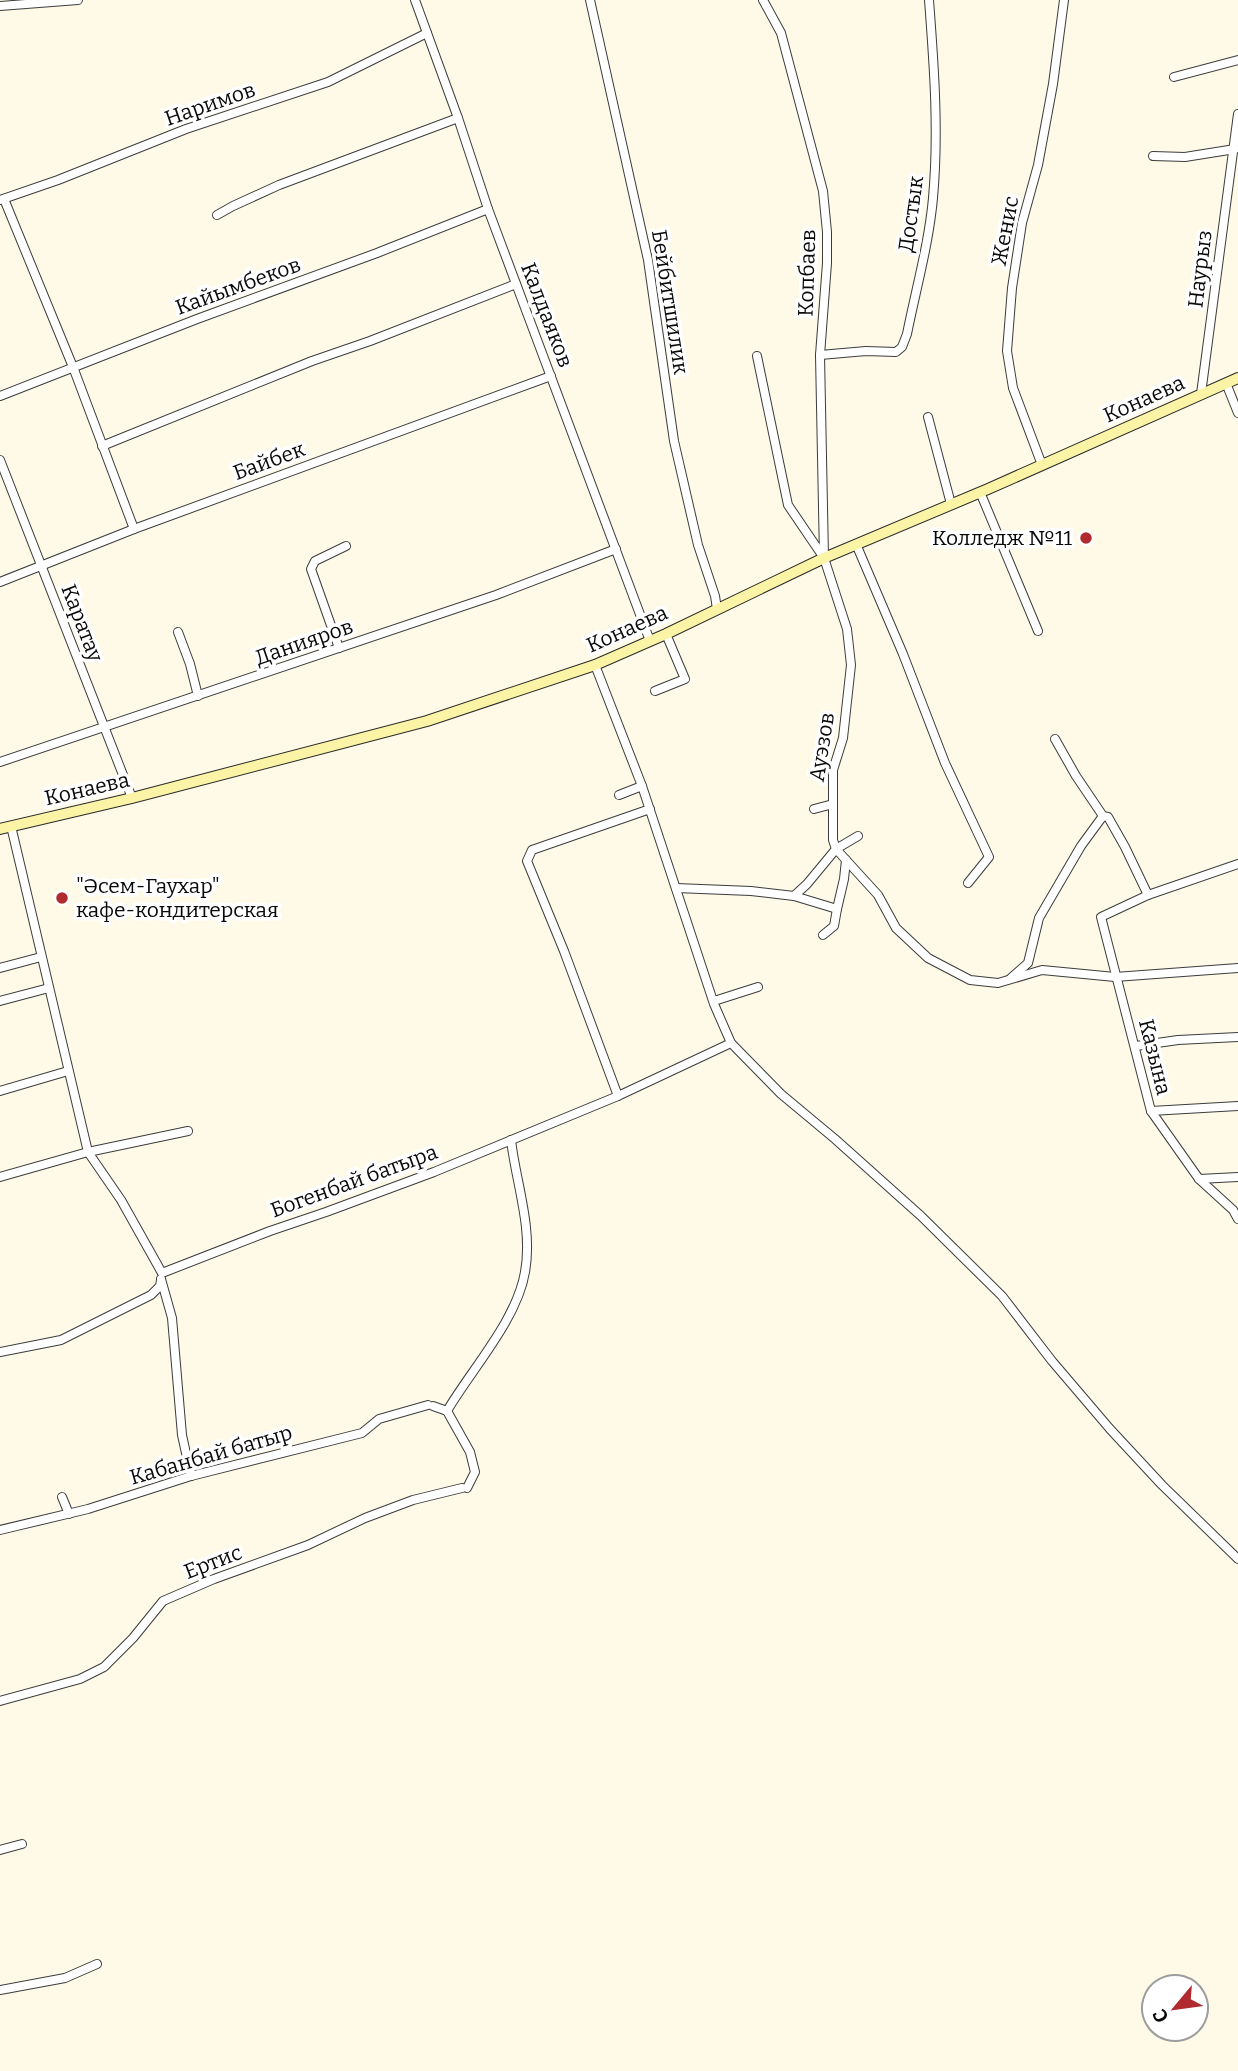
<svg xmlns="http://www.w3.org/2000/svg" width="1238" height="2071" viewBox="0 0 1238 2071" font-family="Bitter,serif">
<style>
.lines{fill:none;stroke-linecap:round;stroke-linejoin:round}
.minor-casing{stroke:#3c3c3c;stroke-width:10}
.secondary-casing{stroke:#2b2b2b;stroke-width:12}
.minor{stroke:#fff;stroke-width:8}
.secondary{stroke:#fbf3a5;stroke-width:10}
.poi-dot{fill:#b12a2d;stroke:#fff;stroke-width:2.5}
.labels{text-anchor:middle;stroke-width:7;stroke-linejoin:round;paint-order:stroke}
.street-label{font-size:21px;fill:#090909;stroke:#fff}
.poi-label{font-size:21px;fill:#090909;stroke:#fff;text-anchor:end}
</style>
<rect width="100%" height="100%" fill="#fefae7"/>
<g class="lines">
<defs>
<g id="minor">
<path d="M415,0L458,118L488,209L650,641"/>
<path d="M590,0L648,260L674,441L698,545L715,596L717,609"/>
<path d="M763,0L781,33L823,191L827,232V263L820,355L824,558"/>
<path d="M0,6L78,0"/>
<path d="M1174,77L1238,60"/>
<path d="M1153,156L1185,157L1235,149"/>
<path d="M4,199L73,367L134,529"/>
<path d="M0,200L58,180L186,129L328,82L427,33"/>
<path d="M217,215L233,206L279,185L458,118"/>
<path d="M820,355L866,351L896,352L902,347L907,334C916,289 929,243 933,198C939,132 934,65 929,0"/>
<path d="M1226,383L1238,413"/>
<path d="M1201,394L1238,114"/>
<path d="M0,396L197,319L377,253L488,209"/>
<path d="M928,417L951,504"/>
<path d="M102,446L312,361L370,341L516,284"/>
<path d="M0,460L132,798"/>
<path d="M1042,465L1013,388L1007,351L1012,288L1022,223L1038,165L1053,84L1064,0"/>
<path d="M980,492L1038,631"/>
<path d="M856,544L903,654L945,763L989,857L968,883"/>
<path d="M0,582L134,529L551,376"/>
<path d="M178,632L190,664L198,696"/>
<path d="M339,648L311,569L315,561L346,546"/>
<path d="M595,665L642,786L714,1004L731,1043L781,1094L835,1139L921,1216L1002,1296L1052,1361L1110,1429L1162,1485L1238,1559"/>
<path d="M655,691L685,679L666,634"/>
<path d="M1055,739L1076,776L1103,816L1108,817L1125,847L1148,895"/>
<path d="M0,762L496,595L616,549"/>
<path d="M619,795L642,786"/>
<path d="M814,809L833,804"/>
<path d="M11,826L88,1152L121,1200L162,1273"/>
<path d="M858,836L836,849L878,895L896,928L928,958L970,980L998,983L1042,970L1115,977L1238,968"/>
<path d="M1238,864L1148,895L1101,917L1151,1111L1199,1179L1233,1210L1238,1219"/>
<path d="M676,888L751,891L794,896L807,884L836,849L833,840V770L843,738L851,665L847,629L824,558L788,505L757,356"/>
<path d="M794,896L837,909L844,879L846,860"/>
<path d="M823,935L834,926L837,909"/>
<path d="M0,968L41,957"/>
<path d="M1011,978L1028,963L1039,918L1081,846L1103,816"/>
<path d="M0,1001L49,988"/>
<path d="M714,1001L758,987"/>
<path d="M1136,1046L1178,1040L1238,1037"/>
<path d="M0,1091L68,1071"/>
<path d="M618,1096L564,951L527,861L532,850L650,809"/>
<path d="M1151,1111L1238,1106"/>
<path d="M0,1177L88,1152L188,1131"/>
<path d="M1199,1179L1238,1177"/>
<path d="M162,1273L270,1231L326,1212L434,1172L618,1096L731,1043"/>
<path d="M161,1279L172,1318L182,1435L191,1476"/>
<path d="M0,1352L61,1340L151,1295L160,1286L161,1280"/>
<path d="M433,1406L447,1411L470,1452L475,1472L467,1488"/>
<path d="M447,1411C471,1370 517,1320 525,1272C533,1228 516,1183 511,1140"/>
<path d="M62,1497L69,1514"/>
<path d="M0,1530L88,1509L191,1476L362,1433L379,1419L428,1405"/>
<path d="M0,1701L80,1679L104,1667L133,1638L163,1601L214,1579L308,1545L365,1518L413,1500L462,1488"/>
<path d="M0,1850L22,1844"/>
<path d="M0,1990L65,1978L97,1964"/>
</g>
<path id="secondary" d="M0,829L132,798L427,721L595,665L666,634L824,558L988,489L1238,378"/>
</defs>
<use href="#minor" class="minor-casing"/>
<use href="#secondary" class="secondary-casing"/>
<use href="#minor" class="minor"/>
<use href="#secondary" class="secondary"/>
</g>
<g class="poi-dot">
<circle cx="1086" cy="538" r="7"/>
<circle cx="62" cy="898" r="7"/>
</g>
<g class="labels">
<g class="street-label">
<text transform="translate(210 104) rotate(-19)" y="7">Наримов</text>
<text transform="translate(911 214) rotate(-82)" y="7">Достык</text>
<text transform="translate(1005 231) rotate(-79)" y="7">Женис</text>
<text transform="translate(1200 269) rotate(-83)" y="7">Наурыз</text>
<text transform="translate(807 273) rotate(-88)" y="7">Копбаев</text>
<text transform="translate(238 286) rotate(-20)" y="7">Кайымбеков</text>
<text transform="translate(670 302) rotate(81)" y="7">Бейбитшилик</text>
<text transform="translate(547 315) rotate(69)" y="7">Калдаяков</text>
<text transform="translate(1144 399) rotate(-24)" y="7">Конаева</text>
<text transform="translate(269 461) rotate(-20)" y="7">Байбек</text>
<text transform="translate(82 623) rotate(69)" y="7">Каратау</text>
<text transform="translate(627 629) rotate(-24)" y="7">Конаева</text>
<text transform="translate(304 642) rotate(-19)" y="7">Данияров</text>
<text transform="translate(822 747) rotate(-81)" y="7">Ауэзов</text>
<text transform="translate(87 789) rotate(-13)" y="7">Конаева</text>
<text transform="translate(1155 1057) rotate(76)" y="7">Казына</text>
<text transform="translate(354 1181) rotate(-20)" y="7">Богенбай батыра</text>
<text transform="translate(211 1455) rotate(-16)" y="7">Кабанбай батыр</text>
<text transform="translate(213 1562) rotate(-21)" y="7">Ертис</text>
</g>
<g class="poi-label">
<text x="1072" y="545">Колледж №11</text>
<text x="76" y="893" text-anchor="start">"Әсем-Гаухар"<tspan x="76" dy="24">кафе-кондитерская</tspan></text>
</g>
</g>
<g transform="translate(1175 2008) rotate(241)"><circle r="33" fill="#ffffff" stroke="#9d9d9d" stroke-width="2"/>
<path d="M0-5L12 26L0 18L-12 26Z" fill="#b12a2d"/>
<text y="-10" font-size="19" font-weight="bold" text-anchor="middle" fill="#090909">С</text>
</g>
</svg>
